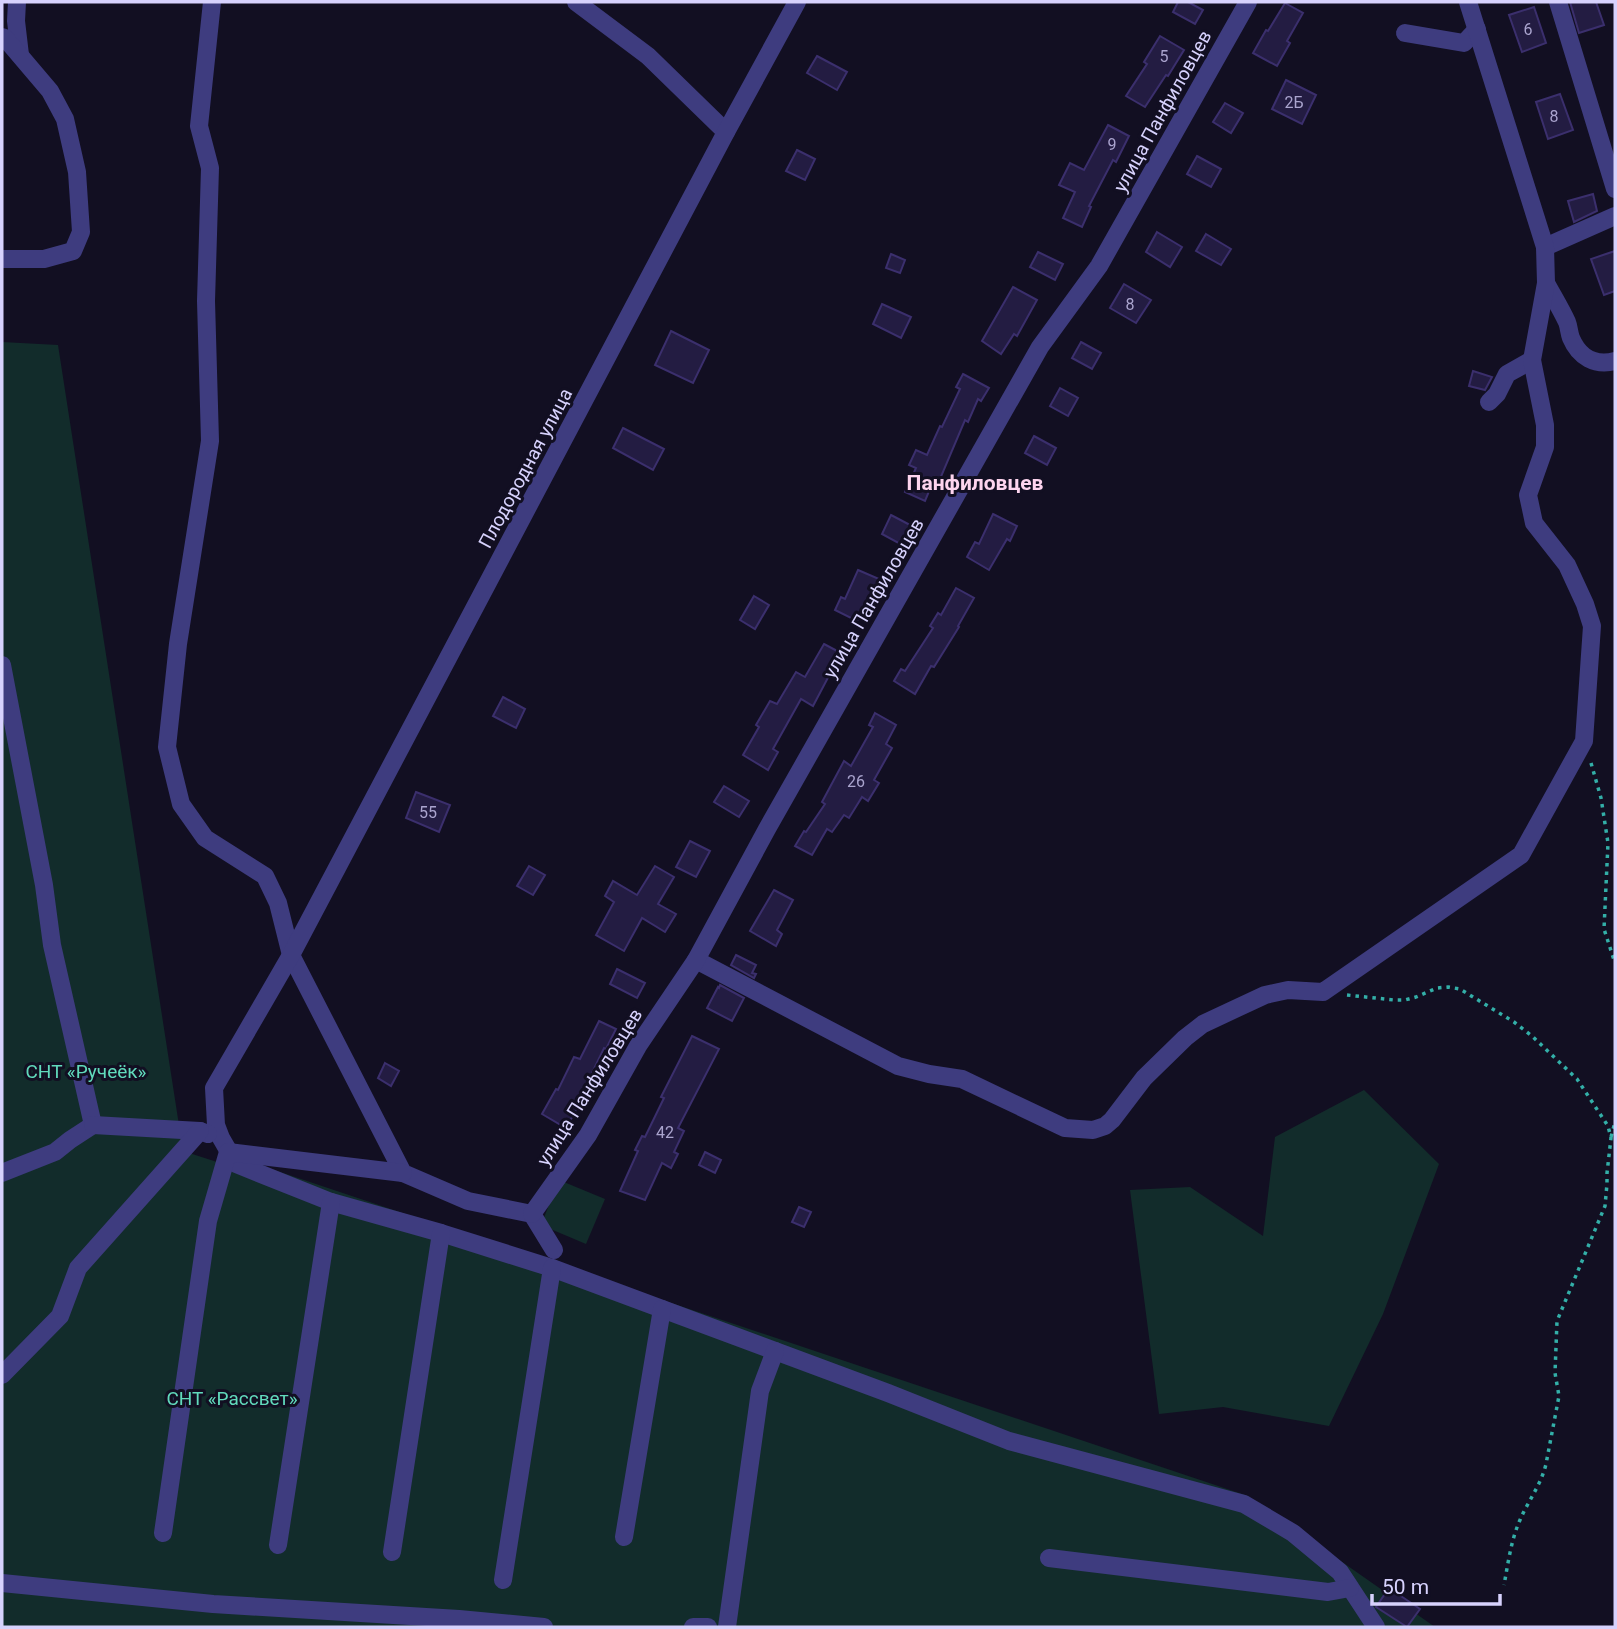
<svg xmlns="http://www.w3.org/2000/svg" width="1617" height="1629" viewBox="0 0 1617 1629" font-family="Roboto,sans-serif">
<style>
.green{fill:#122c2b}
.building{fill:#231c42;stroke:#3b2f6d;stroke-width:2}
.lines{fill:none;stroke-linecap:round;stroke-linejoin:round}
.path{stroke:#33afa8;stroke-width:3.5;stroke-dasharray:3.5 5;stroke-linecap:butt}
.minor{stroke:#3e3c7f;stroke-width:18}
.labels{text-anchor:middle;stroke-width:6;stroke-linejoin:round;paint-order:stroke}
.number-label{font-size:16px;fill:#aaa4ce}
.street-label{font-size:19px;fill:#d7d2fd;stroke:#120f22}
.park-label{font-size:19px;fill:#61dabc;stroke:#120f22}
.neighbourhood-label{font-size:21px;font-weight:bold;fill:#fdd4ee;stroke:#120f22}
</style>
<rect width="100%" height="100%" fill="#120f22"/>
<g class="green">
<path d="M2,342L58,345L183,1151L217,1162L235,1157L1248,1496L1435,1627H2Z"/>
<path d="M1364,1090L1439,1164L1383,1314L1329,1426L1223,1407L1159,1414L1130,1190L1190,1187L1263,1236L1275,1137Z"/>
<path d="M559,1180L605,1199L586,1244L541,1225Z"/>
</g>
<g class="building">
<path d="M1178,2H1188L1203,10L1195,24L1173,12Z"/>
<path d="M1570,2H1596L1604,25L1579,33Z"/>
<path d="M1285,3L1303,13L1287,41L1290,43L1277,66L1253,53L1266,30L1268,31Z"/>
<path d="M1534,7L1546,43L1522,52L1509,15Z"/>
<path d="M1160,36L1184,50L1168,76L1166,75L1145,107L1126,96L1147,64L1144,62Z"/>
<path d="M817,56L847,72L837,90L807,73Z"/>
<path d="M1286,80L1316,95L1302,124L1272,109Z"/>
<path d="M1560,94L1573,130L1548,139L1536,102Z"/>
<path d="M1225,103L1243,113L1231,133L1213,122Z"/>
<path d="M1108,125L1129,136L1116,162L1113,160L1089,206L1091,207L1082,227L1063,218L1075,192L1059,185L1070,163L1084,170Z"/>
<path d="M797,150L815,159L805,180L786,171Z"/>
<path d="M1197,156L1221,169L1211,187L1187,174Z"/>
<path d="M1593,194L1597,211L1574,222L1568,201Z"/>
<path d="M1157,232L1182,247L1170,267L1146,252Z"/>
<path d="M1206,234L1231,249L1221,265L1196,251Z"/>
<path d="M1615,251V291L1604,295L1591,259Z"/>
<path d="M1038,252L1063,264L1055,280L1030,267Z"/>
<path d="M891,254L905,260L900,273L886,268Z"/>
<path d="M1124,284L1151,300L1136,323L1110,308Z"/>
<path d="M1013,287L1037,300L1017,336L1014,334L1001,354L982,341Z"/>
<path d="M882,304L911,317L901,338L873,324Z"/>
<path d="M671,331L709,350L693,383L655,365Z"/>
<path d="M1081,342L1101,353L1092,369L1072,358Z"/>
<path d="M1473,371L1492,377L1485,390L1469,386Z"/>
<path d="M963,374L989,388L981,401L978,399L968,422L965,420L940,479L935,477L925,501L905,492L916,468L909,465L916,450L927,455L940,426L942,427L960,389L956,387Z"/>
<path d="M1060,388L1078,398L1068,416L1050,406Z"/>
<path d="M623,428L664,449L653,470L613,448Z"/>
<path d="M1034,436L1056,448L1047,465L1025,453Z"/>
<path d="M993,514L1017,526L1010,541L1007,539L989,570L967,557L975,542L979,544Z"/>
<path d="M891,515L912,526L902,545L882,534Z"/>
<path d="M858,570L879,579L857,621L835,610L841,597L845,599Z"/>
<path d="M956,588L974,598L958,626L959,627L934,667L931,666L915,694L894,681L901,669L905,671L933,628L930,626L938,613L941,615Z"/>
<path d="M754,596L769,605L755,629L740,620Z"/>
<path d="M824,644L841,653L813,706L801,699L773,749L778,752L768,770L743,755L759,727L756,725L770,701L777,704L796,672L805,677Z"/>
<path d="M503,697L525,709L516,728L493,716Z"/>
<path d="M875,713L896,725L886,744L892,748L874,780L879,783L868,801L862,797L849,818L844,815L832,832L827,829L812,855L795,846L804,831L806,832L825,804L822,802L844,761L851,766L873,727L869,725Z"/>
<path d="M724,786L749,801L739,817L714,802Z"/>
<path d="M416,792L450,805L439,832L406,818Z"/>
<path d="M690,841L710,851L696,877L676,867Z"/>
<path d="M529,866L545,875L533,895L517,886Z"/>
<path d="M655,866L674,877L658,904L676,914L665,932L642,918L624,951L596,935L614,902L605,896L613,881L637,895Z"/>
<path d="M774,890L793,900L777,930L782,934L776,946L750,931Z"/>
<path d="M736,955L756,965L752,973L756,974L754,978L731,965Z"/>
<path d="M617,969L645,983L637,998L610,984Z"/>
<path d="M720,985L744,998L732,1021L707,1008L718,987L719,988Z"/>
<path d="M599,1021L616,1029L606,1049L604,1048L578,1102L580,1103L566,1128L542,1114L556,1089L558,1090L574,1057L580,1059Z"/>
<path d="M692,1036L719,1049L678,1128L684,1131L674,1152L678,1154L671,1168L662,1163L645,1200L620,1191L638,1151L635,1150L642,1136L645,1137L664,1098L661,1097Z"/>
<path d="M385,1063L399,1071L391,1086L378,1078Z"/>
<path d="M705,1152L721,1160L715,1173L699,1165Z"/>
<path d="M799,1207L811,1212L804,1227L792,1222Z"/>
<path d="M1389,1588L1420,1609L1407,1627L1376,1607Z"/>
</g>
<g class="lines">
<g class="path">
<path d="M1591,763L1601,798L1608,843L1604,929L1615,963"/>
<path d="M1347,995L1394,1000H1405L1416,997L1437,988L1448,987L1460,989L1514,1022L1532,1036L1577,1079L1608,1126L1611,1138L1607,1173V1184L1605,1206L1557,1321L1555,1373L1559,1396L1546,1464C1541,1485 1528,1501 1520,1520C1511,1540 1508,1564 1504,1585"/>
<path d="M1611,1137L1615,1122"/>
</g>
<g class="minor">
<path d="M17,2L16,21L20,55"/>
<path d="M212,2L199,126L210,168L206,301L210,441L178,644L167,747L181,804L205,838L265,876L278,903L291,955L403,1173L468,1201L532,1214L554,1250"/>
<path d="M576,2L648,56L726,132"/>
<path d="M797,2L726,132L291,955L214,1088L216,1125L221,1138L236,1164L331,1202L441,1233L552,1268L888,1393L1009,1441L1244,1504L1293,1533L1340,1572L1376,1627"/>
<path d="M1558,2L1615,189"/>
<path d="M1405,33L1464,43L1477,29"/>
<path d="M2,37L5,38L50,91L65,119L77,172L81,232L73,251L44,259H2"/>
<path d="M1545,247L1615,216"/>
<path d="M1546,283C1553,296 1561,309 1567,322C1569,327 1569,333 1571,338C1579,357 1595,366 1615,361"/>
<path d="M1489,402L1497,394L1507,374L1532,360"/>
<path d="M2,665L44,885L52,945L93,1125L70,1140L55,1152L2,1173"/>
<path d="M696,960L898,1066L929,1074L962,1079L1065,1128L1093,1130L1105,1126L1112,1120L1144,1078L1185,1038L1203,1024L1265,995L1288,990L1323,992L1521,855L1584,741L1592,626L1585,604L1567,565L1534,523L1528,495L1545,447V425L1532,360L1546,283L1545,247L1468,2"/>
<path d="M93,1125L200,1131L208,1134"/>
<path d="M532,1214L588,1135L638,1046L696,960L767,829L1040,347L1099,266L1248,2"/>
<path d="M2,1375L60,1316L78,1268L200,1131"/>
<path d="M163,1533L208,1221L228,1152L403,1173"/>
<path d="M624,1537L662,1309"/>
<path d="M278,1545L331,1202"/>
<path d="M392,1552L441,1233"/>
<path d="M1049,1558L1328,1592L1350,1588"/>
<path d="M503,1580L552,1268"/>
<path d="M2,1583L213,1604L459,1619L544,1627"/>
<path d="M693,1627H708"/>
<path d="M727,1627L760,1391L775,1351"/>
</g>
</g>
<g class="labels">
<g class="number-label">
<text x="1528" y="35">6</text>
<text x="1164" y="62">5</text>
<text x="1294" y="108">2Б</text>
<text x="1554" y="122">8</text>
<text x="1112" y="150">9</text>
<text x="1130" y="310">8</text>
<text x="856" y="787">26</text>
<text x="428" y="818">55</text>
<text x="665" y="1138">42</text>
</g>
<g class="street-label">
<text transform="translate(1162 111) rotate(-61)" y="7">улица Панфиловцев</text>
<text transform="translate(525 468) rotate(-62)" y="7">Плодородная улица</text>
<text transform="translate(873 598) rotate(-60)" y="7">улица Панфиловцев</text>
<text transform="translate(589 1087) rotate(-58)" y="7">улица Панфиловцев</text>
</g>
<g class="park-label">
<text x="86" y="1078">СНТ «Ручеёк»</text>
<text x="232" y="1405">СНТ «Рассвет»</text>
</g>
<g class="neighbourhood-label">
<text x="975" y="490">Панфиловцев</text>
</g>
</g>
<rect width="1617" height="1629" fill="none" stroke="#d7d2fd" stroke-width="7"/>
<path d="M1372 1594v10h128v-10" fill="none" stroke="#d7d2fd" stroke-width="3.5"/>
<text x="1382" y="1594" font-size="21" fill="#d7d2fd" stroke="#120f22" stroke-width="5" paint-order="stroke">50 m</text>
</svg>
